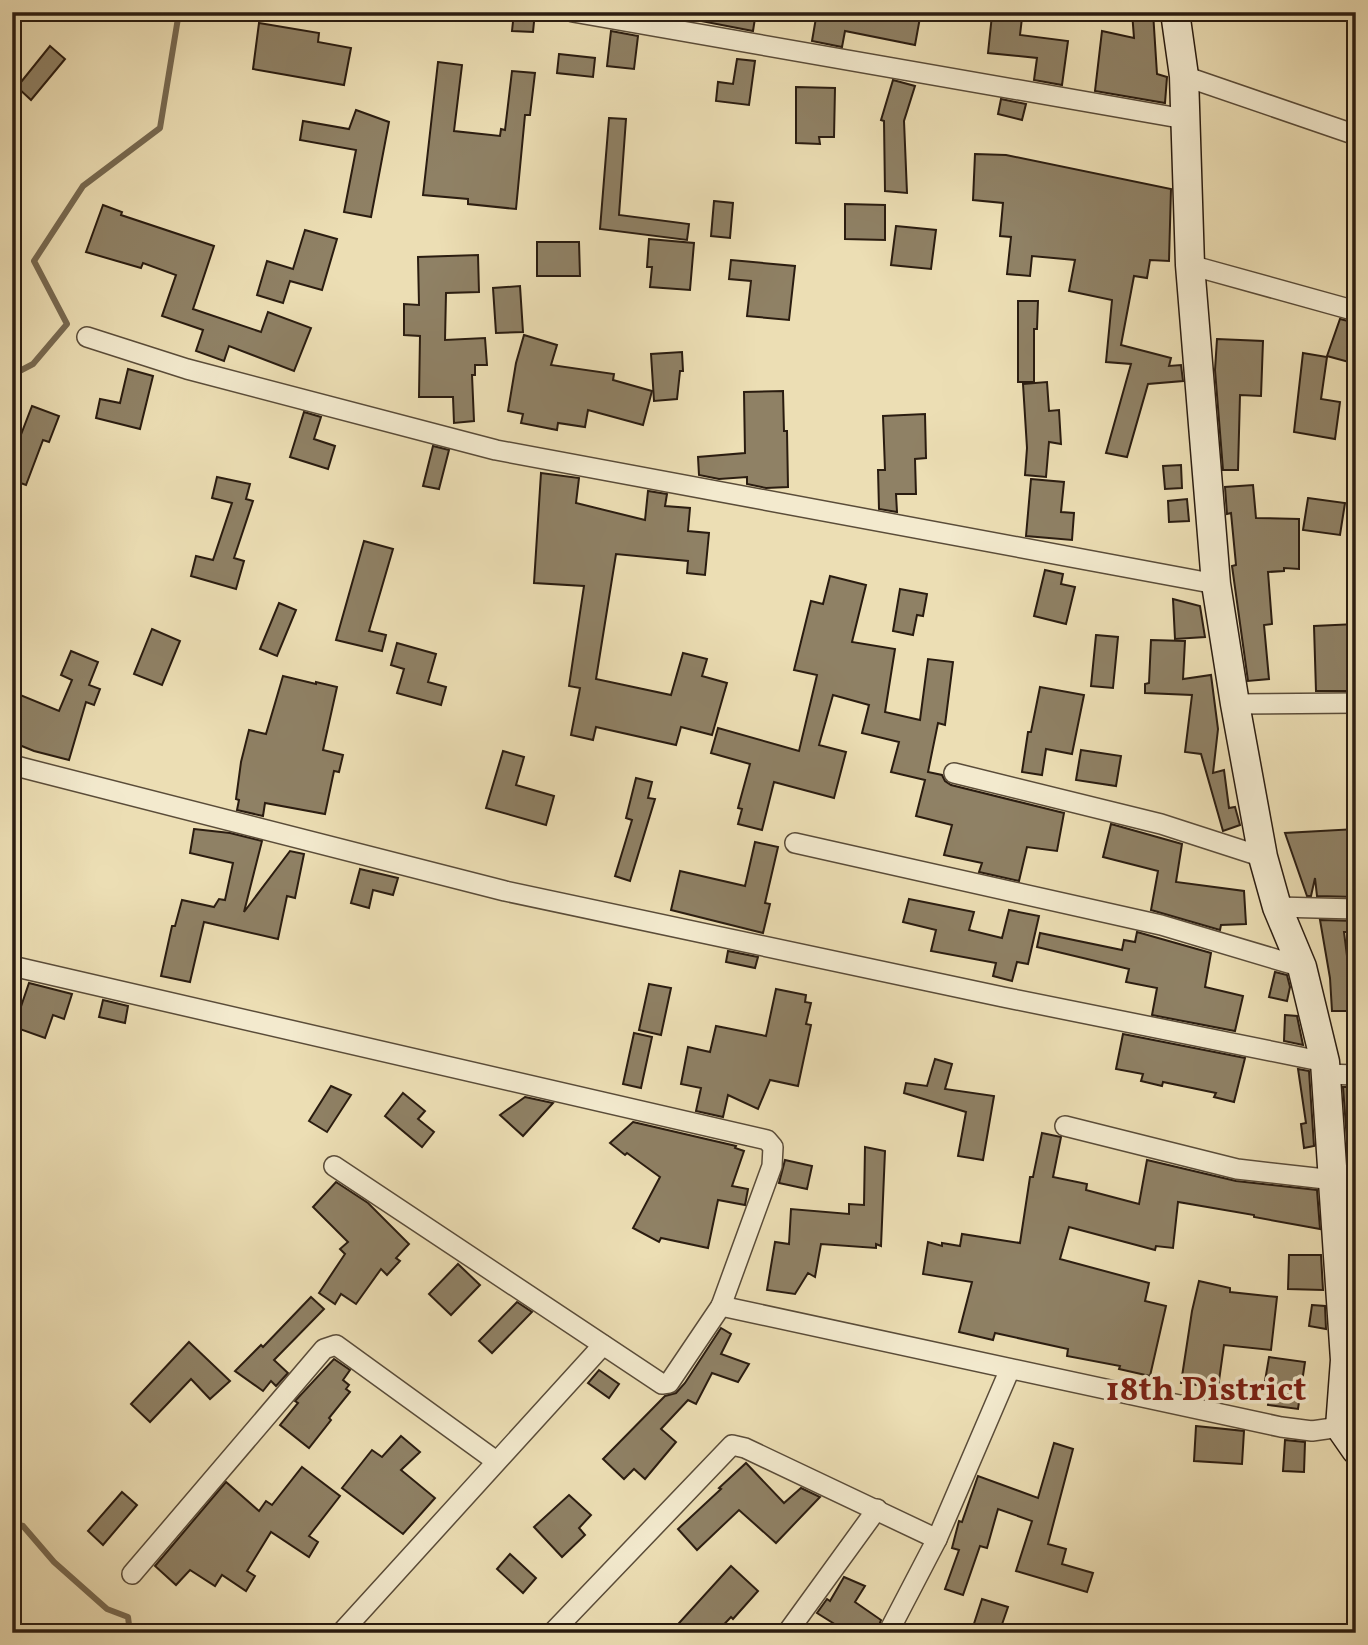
<svg xmlns="http://www.w3.org/2000/svg" width="1368" height="1645" viewBox="0 0 1368 1645" font-family="Vollkorn,serif">
<style>
.lines{fill:none;stroke-linecap:round;stroke-linejoin:round}
.stream{stroke:#776951;stroke-width:6}
.building{fill:#8f8165;stroke:#2a1c10;stroke-width:2}
.street-casing{stroke:#5a4c39;stroke-width:22}
.secondary-casing{stroke:#2a1c10;stroke-width:31}
.street{stroke:#f3eace;stroke-width:19}
.secondary{stroke:#f3eace;stroke-width:28}
.labels{text-anchor:middle;stroke-width:7;stroke-linejoin:round;paint-order:stroke}
.district-label{font-size:35px;font-weight:bold;fill:#7a1f14;stroke:#f3eace}
</style>
<rect width="100%" height="100%" fill="#ecdeb4"/>
<filter id="stains"><feTurbulence type="fractalNoise" baseFrequency=".00286" numOctaves="4"/><feColorMatrix values="0 0 0 0 .2 0 0 0 0 .09 0 0 0 0 .02 0 0 0 .5 -.17"/></filter>
<radialGradient id="worn" r=".72"><stop offset=".6" stop-color="#630" stop-opacity="0"/><stop offset="1" stop-color="#630" stop-opacity=".3"/></radialGradient>
<g class="lines">
<g class="stream">
<path d="M12,375L33,364L67,324L34,261L83,186L160,128L179,12"/>
<path d="M12,1523L23,1526L54,1562L107,1609L128,1617L130,1633"/>
</g>
</g>
<g class="building">
<path d="M514,12H535L533,32L512,31Z"/>
<path d="M702,12H756L753,31L701,21Z"/>
<path d="M817,12H921L915,45L845,31L842,47L812,41Z"/>
<path d="M1132,12H1153L1157,74L1167,77L1165,103L1095,91L1102,31L1134,38Z"/>
<path d="M992,15L1022,18L1020,35L1068,41L1062,85L1034,80L1037,58L988,53Z"/>
<path d="M259,23L319,33L318,42L351,48L344,85L253,69Z"/>
<path d="M611,31L638,36L634,69L607,66Z"/>
<path d="M50,46L65,59L31,100L17,87Z"/>
<path d="M559,54L595,58L593,77L557,73Z"/>
<path d="M737,59L755,61L749,105L716,101L718,82L733,84Z"/>
<path d="M438,62L462,65L454,131L500,136L501,129L505,130L512,71L535,73L530,115H525L516,209L468,204V199L423,195Z"/>
<path d="M893,80L915,86L904,121L907,193L885,191L884,121L881,120Z"/>
<path d="M796,87L835,88L834,137H819L820,144L796,143Z"/>
<path d="M1001,99L1026,104L1022,120L998,114Z"/>
<path d="M356,110L389,122L371,217L344,212L356,150L300,140L303,121L349,129Z"/>
<path d="M609,118L626,119L619,215L689,224L687,240L600,229Z"/>
<path d="M975,154L1006,155L1171,189L1169,261L1150,260L1147,278L1134,276L1121,345L1171,358L1169,366L1181,365L1183,381L1148,384L1127,457L1106,453L1131,364L1106,362L1112,300L1069,291L1075,260L1032,256L1030,276L1007,274L1011,237L1000,236L1003,203L973,200Z"/>
<path d="M714,201L733,203L730,238L711,236Z"/>
<path d="M845,204L885,205V240L845,239Z"/>
<path d="M103,205L122,212L121,215L214,246L193,309L261,332L268,312L311,328L294,371L229,346L224,361L196,351L203,330L162,316L176,275L143,263L141,268L86,252Z"/>
<path d="M896,226L936,230L931,269L891,265Z"/>
<path d="M305,230L337,239L322,290L290,281L283,303L257,295L267,261L293,269Z"/>
<path d="M649,239L694,243L690,290L650,287L652,267H647Z"/>
<path d="M537,242H579L580,276H537Z"/>
<path d="M478,255L479,292L446,293L445,340L485,338L487,365H475V375H472L474,421L454,423L453,397H419L420,336L404,335V304L419,305L418,257Z"/>
<path d="M731,260L795,266L789,320L747,316L751,281L729,279Z"/>
<path d="M520,286L523,332L496,333L493,288Z"/>
<path d="M1018,301H1038L1037,329H1034V382H1018Z"/>
<path d="M1340,319L1356,323V364L1327,356Z"/>
<path d="M524,335L557,345L551,365L614,374L613,380L652,391L643,425L588,410L585,427L558,423L557,430L521,423L523,414L508,411L516,363Z"/>
<path d="M1217,339L1263,341L1261,396L1240,395L1238,470H1223L1215,370Z"/>
<path d="M682,352L683,371H680L677,399L654,401L651,354Z"/>
<path d="M1303,353L1327,357L1321,399L1340,402L1335,439L1294,432Z"/>
<path d="M128,369L153,376L140,429L96,418L100,399L120,403Z"/>
<path d="M1047,382L1049,411L1059,410L1061,444L1049,442L1046,477L1025,475L1027,448L1023,384Z"/>
<path d="M783,391L784,431H787L788,487L766,488L747,484V477L719,479L699,475L698,457L745,453L744,392Z"/>
<path d="M32,406L59,416L49,442L43,440L26,485L12,480V458Z"/>
<path d="M304,412L321,417L314,439L335,446L328,469L290,457Z"/>
<path d="M925,414L926,458L915,459L916,494H896L897,512L879,509L878,470H885L883,416Z"/>
<path d="M433,446L449,450L439,489L423,486Z"/>
<path d="M1181,465L1182,488L1165,489L1163,466Z"/>
<path d="M541,473L579,478L576,503L645,520L648,491L667,494L665,506L690,508L688,531L709,533L705,575L687,573L688,561L616,554L596,679L671,695L683,653L707,659L702,676L727,683L712,735L681,727L676,745L596,727L593,740L571,735L580,688L569,686L584,586L534,583Z"/>
<path d="M217,477L250,484L246,499L253,501L234,558L244,561L236,589L191,576L196,556L213,560L232,503L212,498Z"/>
<path d="M1031,479L1064,482L1061,512L1074,513L1072,540L1026,536Z"/>
<path d="M1253,485L1256,518L1299,519V569L1284,568V571L1268,572L1272,624L1264,625L1269,679L1248,681L1232,566L1236,565L1231,513L1227,514L1225,487Z"/>
<path d="M1308,498L1345,503L1340,535L1303,530Z"/>
<path d="M1187,499L1189,521L1169,522L1168,501Z"/>
<path d="M364,541L393,549L369,631L386,635L382,651L336,640Z"/>
<path d="M1045,570L1063,574L1061,584L1075,587L1066,624L1034,616Z"/>
<path d="M830,576L866,585L852,642L895,649L885,712L920,720L928,659L953,662L945,725L938,723L928,772L942,775L945,781L951,785L1064,813L1057,851L1027,847L1019,881L979,872L982,863L944,855L952,825L916,816L925,780L891,772L899,742L862,733L869,705L833,695L819,745L846,752L834,798L774,782L762,830L738,824L742,809L738,808L750,764L711,753L718,728L799,751L817,675L794,670L811,601L823,604Z"/>
<path d="M900,589L927,594L923,616L917,615L913,635L893,631Z"/>
<path d="M1173,599L1200,606L1205,637L1175,639Z"/>
<path d="M279,603L296,610L277,656L260,649Z"/>
<path d="M1356,624V691H1316L1314,626Z"/>
<path d="M152,629L180,641L162,685L134,674Z"/>
<path d="M1096,635L1118,637L1113,688L1091,686Z"/>
<path d="M1151,640L1185,641L1183,679L1211,675L1218,729L1213,773L1224,770L1229,808L1235,807L1240,825L1223,831L1201,754L1185,752L1192,695L1145,693V684L1149,683Z"/>
<path d="M397,643L436,654L428,682L446,687L441,705L397,693L404,669L391,665Z"/>
<path d="M71,651L98,662L89,685L100,689L94,705L86,702L69,760L34,751L12,742V709L18,694L59,711L72,680L61,675Z"/>
<path d="M283,676L316,684V682L337,687L323,750L343,755L339,772L334,771L325,814L265,803L263,816L237,810L239,800L236,799L241,762L249,730L266,734Z"/>
<path d="M1040,687L1084,695L1072,754L1046,749L1042,775L1022,772L1028,732H1031Z"/>
<path d="M1081,750L1121,756L1116,786L1076,780Z"/>
<path d="M503,751L524,757L516,785L554,796L546,825L486,808Z"/>
<path d="M636,778L652,782L648,798L655,799L630,881L615,876L632,820L626,818Z"/>
<path d="M1111,824L1182,844L1176,882L1244,891L1246,924L1221,925L1220,930L1151,910L1158,871L1103,857Z"/>
<path d="M194,829L230,833L262,841L244,912L290,851L304,854L295,898L287,896L278,939L204,922L190,982L161,976L172,926H175L182,900L214,907L219,899L225,900L233,863L190,853Z"/>
<path d="M1356,829V897L1317,896L1315,878L1311,896H1307L1285,833Z"/>
<path d="M755,842L778,847L765,903L770,904L763,933L671,910L680,871L745,886Z"/>
<path d="M360,869L398,878L393,895L373,890L369,908L351,903Z"/>
<path d="M909,899L974,912L969,930L1002,938L1009,910L1039,916L1028,964L1017,962L1012,981L993,976L996,963L931,951L936,930L903,922Z"/>
<path d="M1320,920L1356,921V932H1344L1350,980L1356,981V1011H1332L1330,978Z"/>
<path d="M1137,932L1211,953L1205,987L1243,996L1235,1031L1152,1015L1157,988L1126,982L1129,969L1037,947L1040,933L1122,950L1124,940L1135,942Z"/>
<path d="M728,951L758,957L755,968L726,962Z"/>
<path d="M1275,972L1287,975L1290,987L1287,1001L1269,997Z"/>
<path d="M29,983L72,994L64,1019L53,1015L45,1038L14,1027Z"/>
<path d="M649,984L671,988L661,1035L639,1030Z"/>
<path d="M776,989L806,995L805,1002L811,1003L806,1024L811,1025L798,1086L770,1080L758,1109L728,1095L723,1117L696,1111L701,1088L681,1084L688,1047L710,1052L716,1026L766,1036Z"/>
<path d="M103,1000L128,1006L125,1023L99,1017Z"/>
<path d="M1285,1015L1297,1016L1303,1045L1284,1041Z"/>
<path d="M634,1033L652,1037L641,1088L623,1084Z"/>
<path d="M1123,1034L1245,1058L1234,1102L1214,1097L1216,1093L1163,1082L1162,1086L1141,1081L1143,1074L1116,1069Z"/>
<path d="M935,1059L952,1064L945,1089L994,1096L983,1160L958,1156L966,1112L904,1093L906,1083L927,1086Z"/>
<path d="M1298,1069L1309,1071L1314,1146L1304,1148L1301,1124L1306,1123Z"/>
<path d="M331,1086L351,1095L327,1132L309,1121Z"/>
<path d="M1343,1087H1356V1140L1347,1141Z"/>
<path d="M403,1093L425,1111L418,1119L434,1132L422,1147L385,1116Z"/>
<path d="M525,1097L553,1103L523,1136L500,1115Z"/>
<path d="M633,1122L736,1146L735,1148L744,1151L732,1186L748,1189L745,1205L718,1200L708,1248L661,1238L659,1242L633,1228L660,1177L627,1153L625,1155L610,1143Z"/>
<path d="M1042,1133L1061,1137L1053,1177L1087,1184L1086,1190L1139,1204L1147,1160L1236,1181L1317,1190L1320,1229L1254,1217V1215L1178,1202L1173,1248L1156,1246L1155,1250L1069,1227L1060,1259L1149,1283L1145,1301L1166,1306L1150,1376L1119,1369L1120,1366L1067,1356L1068,1349L995,1333L993,1340L959,1332L972,1282L923,1274L928,1242L942,1246V1243L960,1246L962,1234L1020,1243L1030,1177H1033Z"/>
<path d="M865,1147L885,1151L881,1246L876,1244V1248L821,1244L815,1277L808,1273L795,1294L767,1290L775,1242L789,1244L791,1209L849,1214V1204L864,1205Z"/>
<path d="M785,1160L812,1166L807,1189L779,1183Z"/>
<path d="M336,1182L368,1203L409,1244L396,1258L400,1261L387,1275L381,1269L356,1304L341,1294L335,1304L319,1293L345,1254L340,1249L348,1242L313,1207Z"/>
<path d="M1289,1255H1321L1323,1290L1288,1289Z"/>
<path d="M458,1264L480,1285L451,1315L429,1294Z"/>
<path d="M1199,1281L1230,1288V1292L1277,1297L1271,1350L1224,1345L1218,1388L1181,1383L1192,1311Z"/>
<path d="M311,1297L324,1309L274,1360L288,1373L276,1386L271,1381L263,1391L235,1371L261,1345L263,1347Z"/>
<path d="M517,1302L532,1312L492,1353L479,1341Z"/>
<path d="M1312,1305L1325,1306L1326,1329L1309,1326Z"/>
<path d="M721,1328L731,1334L721,1354L749,1364L738,1382L712,1373L696,1404L688,1400L661,1429L676,1442L645,1479L634,1469L624,1479L603,1459L665,1396L676,1393L685,1383Z"/>
<path d="M189,1342L230,1381L210,1399L191,1379L150,1422L131,1404Z"/>
<path d="M1269,1357L1305,1362L1298,1409L1268,1405L1270,1388L1264,1387Z"/>
<path d="M334,1359L350,1370L343,1380L349,1385L346,1389L350,1392L329,1418L331,1420L309,1448L280,1425L298,1403L295,1401Z"/>
<path d="M599,1370L619,1384L609,1398L588,1383Z"/>
<path d="M1196,1426L1244,1431L1242,1464L1194,1461Z"/>
<path d="M401,1436L420,1452L401,1470L435,1498L403,1534L342,1488L372,1450L382,1457Z"/>
<path d="M1285,1440L1305,1442L1304,1472L1283,1471Z"/>
<path d="M1054,1443L1073,1449L1048,1544L1066,1549L1062,1564L1093,1573L1087,1592L1016,1571L1032,1521L998,1509L987,1548L980,1546L963,1595L945,1589L959,1550L952,1548L959,1521L962,1522L978,1476L1038,1498Z"/>
<path d="M746,1463L784,1503L801,1488L820,1497L776,1543L739,1510L697,1550L678,1529L721,1489L719,1488Z"/>
<path d="M302,1467L340,1496L309,1536L318,1542L309,1557L271,1532L247,1571L255,1576L246,1591L222,1575L215,1586L190,1570L176,1585L155,1566L226,1482L259,1511L266,1501L272,1505Z"/>
<path d="M122,1492L137,1505L103,1545L88,1531Z"/>
<path d="M569,1495L591,1515L579,1528L585,1535L562,1557L534,1527Z"/>
<path d="M510,1554L536,1578L523,1593L497,1569Z"/>
<path d="M731,1566L758,1591L733,1619L731,1617L716,1633H670Z"/>
<path d="M844,1577L865,1586L855,1602L881,1620L876,1633H849L817,1613L827,1599L830,1601Z"/>
<path d="M982,1599L1008,1607L999,1633H971Z"/>
</g>
<g class="lines">
<defs>
<g id="street">
<path d="M573,12L1185,119"/>
<path d="M1355,12L1356,13"/>
<path d="M1184,76L1356,135"/>
<path d="M1190,265L1356,311"/>
<path d="M87,337L187,369L496,450L1216,584"/>
<path d="M1235,704L1356,703"/>
<path d="M12,765L505,891L1003,997L1325,1062"/>
<path d="M954,773L1161,824L1263,857"/>
<path d="M795,843L1161,925L1302,967"/>
<path d="M1277,907L1356,909"/>
<path d="M12,966L767,1140L773,1147L772,1166L721,1306L669,1383L662,1384L334,1166"/>
<path d="M1325,1074L1356,1075"/>
<path d="M1065,1126L1237,1169L1334,1180"/>
<path d="M721,1306L1281,1427L1312,1431L1340,1427"/>
<path d="M132,1574L324,1349L336,1345L496,1461"/>
<path d="M341,1633L603,1345"/>
<path d="M552,1633L732,1445L745,1448L937,1539"/>
<path d="M787,1633L877,1509"/>
<path d="M888,1633L937,1539L1010,1369"/>
</g>
<path id="secondary" d="M1175,12L1184,76L1190,265L1216,584L1235,704L1263,857L1277,907L1302,967L1325,1062L1345,1360L1340,1427L1356,1450"/>
</defs>
<use href="#street" class="street-casing"/>
<use href="#secondary" class="secondary-casing"/>
<use href="#street" class="street"/>
<use href="#secondary" class="secondary"/>
</g>
<g class="labels">
<g class="district-label">
<text x="1206" y="1400">18th District</text>
</g>
</g>
<rect width="1368" height="1645" fill="none" stroke="#ecdeb4" stroke-width="42"/>
<rect x="14" y="14" width="1340" height="1617" fill="none" stroke="#2a1c10" stroke-width="3.5"/>
<rect x="21" y="21" width="1326" height="1603" fill="none" stroke="#2a1c10" stroke-width="2"/>
<rect width="100%" height="100%" filter="url(#stains)"/>
<rect width="100%" height="100%" fill="url(#worn)"/>
</svg>
